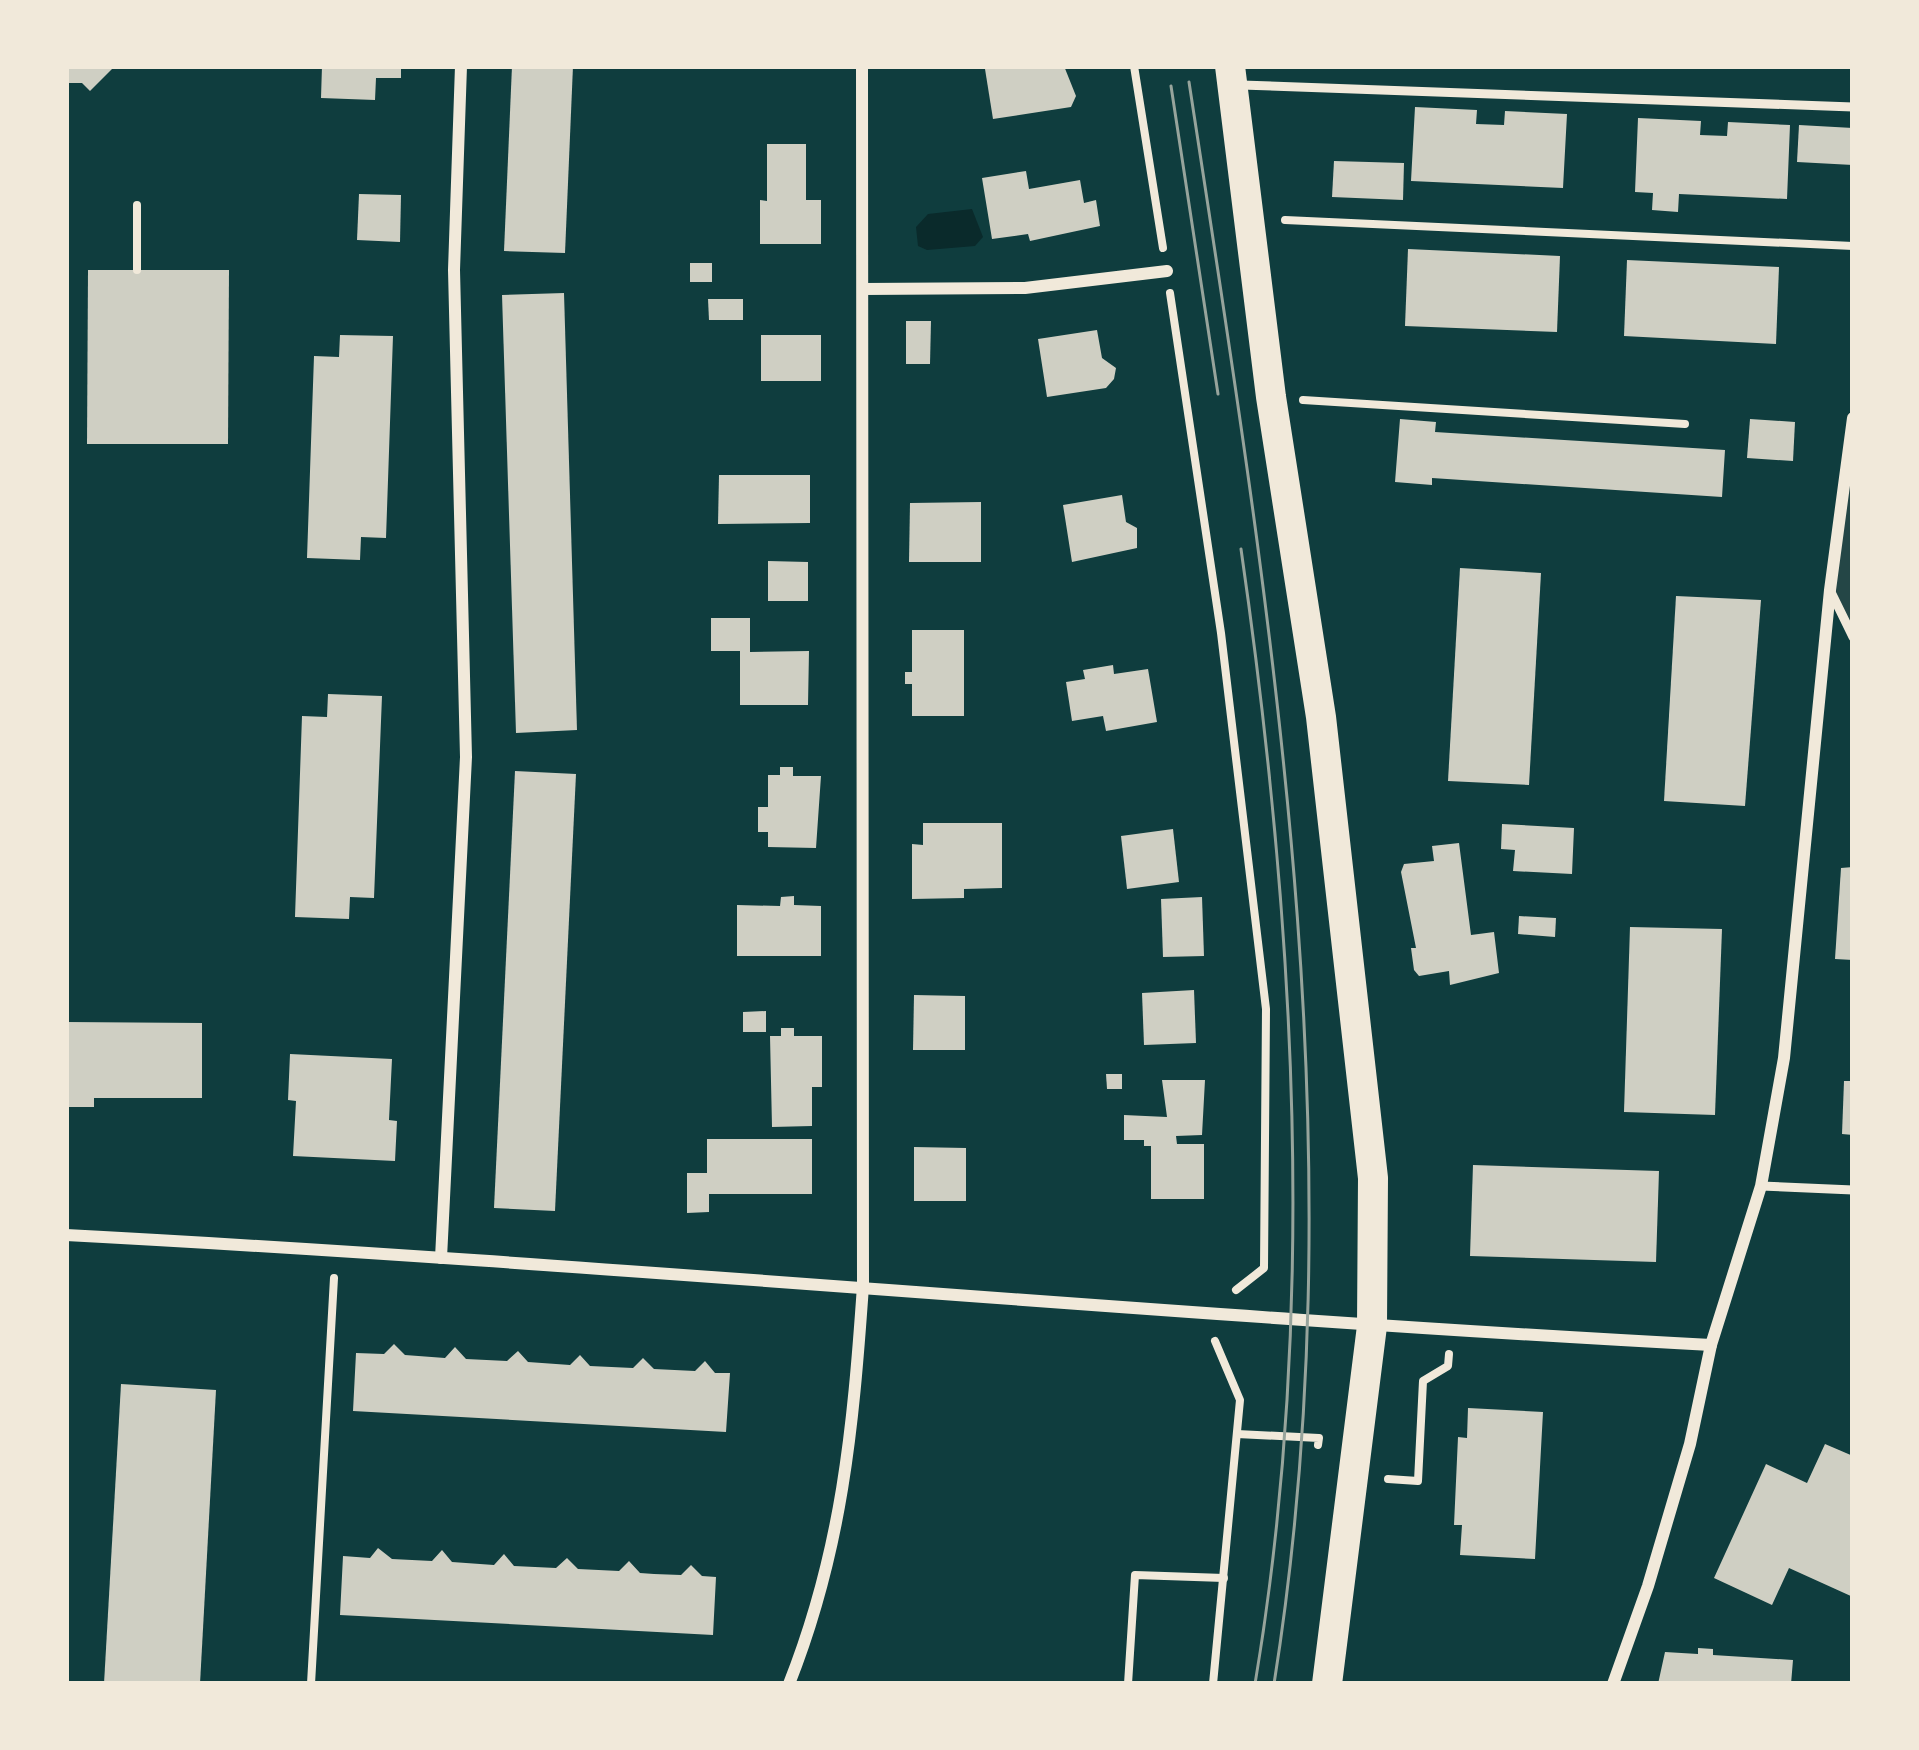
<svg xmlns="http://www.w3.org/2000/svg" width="1919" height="1750" viewBox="0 0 1919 1750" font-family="Cabin,sans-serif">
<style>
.green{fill:#244646}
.water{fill:#0a2a2b}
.building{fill:#cfcfc3}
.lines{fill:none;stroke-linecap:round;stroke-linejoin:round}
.path{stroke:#f1e9da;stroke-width:8}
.service{stroke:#f1e9da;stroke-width:9}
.minor{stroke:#f1e9da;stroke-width:12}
.primary{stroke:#f1e9da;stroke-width:30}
.tram{stroke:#97a49c;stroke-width:3}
</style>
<rect width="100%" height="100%" fill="#0f3d3e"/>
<path class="green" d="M1853,418V637L1830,590Z"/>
<path class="water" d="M972,209L983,237L975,246L927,250L918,246L916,227L928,214Z"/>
<g class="building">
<path d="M66,66H115L90,91L82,83H66Z"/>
<path d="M322,66H401V78H376L375,100L321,98Z"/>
<path d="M512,66H573L565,253L504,251Z"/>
<path d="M1000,66H1064L1076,96L1071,107L993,119L985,69Z"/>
<path d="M1415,107L1477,110L1476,124L1504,125L1505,111L1567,114L1563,188L1411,181Z"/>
<path d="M1638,118L1701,121L1700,135L1727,136L1728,122L1790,125L1787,199L1679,194L1678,212L1652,210L1653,193L1635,192Z"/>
<path d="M1799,125L1853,128V165L1797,162Z"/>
<path d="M767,144H806V200H821V244H760V200L767,201Z"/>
<path d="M1334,161L1404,163L1403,200L1332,197Z"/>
<path d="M1026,171L1029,189L1080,180L1084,203L1096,200L1100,226L1030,241L1028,234L992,239L982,178Z"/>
<path d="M359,194L401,195L400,242L357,240Z"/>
<path d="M1408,249L1560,256L1557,332L1405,326Z"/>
<path d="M1627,260L1779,267L1776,344L1624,336Z"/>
<rect x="690" y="263" width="22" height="19"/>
<path d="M88,270H229L228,444H87Z"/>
<path d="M564,293L577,730L516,733L502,295Z"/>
<path d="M708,299H743V320H709Z"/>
<path d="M906,321H931L930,364H906Z"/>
<path d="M1097,330L1102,358L1116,368L1114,379L1106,388L1047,397L1038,339Z"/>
<path d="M340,335L393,336L386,538L361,537L360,560L307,558L314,356L339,357Z"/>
<rect x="761" y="335" width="60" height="46"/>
<path d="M1400,419L1436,422L1435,432L1725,450L1722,497L1432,478V485L1395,482Z"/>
<path d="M1750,419L1795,422L1793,461L1747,458Z"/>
<path d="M719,475H810V523L718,524Z"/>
<path d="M1122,495L1126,522L1137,528V548L1072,562L1063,505Z"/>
<path d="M981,502V562H909L910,503Z"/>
<path d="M768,561L808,562V601H768Z"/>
<path d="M1460,568L1541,573L1529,785L1448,781Z"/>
<path d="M1676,596L1761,600L1745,806L1664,801Z"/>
<path d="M711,618H750V652L809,651L808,705H740V651H711Z"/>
<path d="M912,630H964V716H912V684H905V672H912Z"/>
<path d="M1113,665L1114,674L1148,669L1157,722L1106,731L1103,716L1072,721L1066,682L1085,679L1083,670Z"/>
<path d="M328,694L382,696L374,898L350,897L349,919L295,917L302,716L327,717Z"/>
<path d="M780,767H793V776H821L816,848L768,847V832H758V807H768V775H780Z"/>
<path d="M515,771L576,774L555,1211L494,1208Z"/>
<path d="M923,823H1002V888L964,889V898L912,899V844L923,845Z"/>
<path d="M1502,824L1574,828L1572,874L1513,871L1515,850L1501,849Z"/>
<path d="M1173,829L1179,882L1127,889L1121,836Z"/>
<path d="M1459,843L1471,935L1494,932L1499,973L1450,985L1449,971L1419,976L1414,970L1411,948H1416L1401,872L1404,864L1434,861L1432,846Z"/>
<path d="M1853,867V960L1835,959L1841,868Z"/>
<path d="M794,896V905L821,906V956H737V905L780,906L781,897Z"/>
<path d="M1202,897L1204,956L1163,957L1161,899Z"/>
<path d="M1519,916L1556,918L1555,937L1518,934Z"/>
<path d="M1630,927L1722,929L1715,1115L1624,1112Z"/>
<path d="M1194,990L1196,1043L1144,1045L1142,993Z"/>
<path d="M914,995L965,996V1050H913Z"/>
<path d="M766,1011V1032H743V1012Z"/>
<path d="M66,1022L202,1023V1098H94V1107H66Z"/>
<path d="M781,1028H794V1036H822V1087H812V1126L772,1127L770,1036H781Z"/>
<path d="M290,1054L392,1059L389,1120L397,1121L395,1161L293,1156L296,1101L288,1100Z"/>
<path d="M1106,1074H1122V1089H1107Z"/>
<path d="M1162,1080H1205L1202,1135L1176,1136L1177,1144H1204V1199H1151V1146H1144V1140H1124V1115L1167,1117Z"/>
<path d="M1844,1081H1853V1135L1842,1134Z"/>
<path d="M707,1139H812V1194H709V1212L687,1213V1173H707Z"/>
<path d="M914,1147L966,1148V1201H914Z"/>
<path d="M1473,1165L1659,1171L1656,1262L1470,1256Z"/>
<path d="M394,1344L405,1355L445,1358L455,1347L466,1359L507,1361L518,1351L528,1362L570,1365L580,1355L590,1366L633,1368L643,1358L654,1369L695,1371L705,1361L715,1373H730L726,1432L353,1411L356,1353L384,1354Z"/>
<path d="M121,1384L216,1390L200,1684H104Z"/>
<path d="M1468,1408L1543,1412L1535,1559L1460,1555L1462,1525H1454L1458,1437L1467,1438Z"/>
<path d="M1825,1444L1853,1456V1597L1789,1568L1772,1605L1714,1578L1766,1464L1807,1483Z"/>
<path d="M378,1548L392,1559L432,1561L442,1550L452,1562L494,1565L504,1554L514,1566L556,1568L567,1558L578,1569L619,1571L629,1561L640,1573L654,1574L681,1575L691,1565L702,1576L716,1577L713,1635L340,1615L343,1556L370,1558Z"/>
<path d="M1698,1648L1713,1649V1655L1793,1660L1791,1684H1658L1665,1652L1698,1654Z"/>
</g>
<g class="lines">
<g class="path">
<path d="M1134,66L1163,248"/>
<path d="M1285,220L1853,246"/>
<path d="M137,270V205"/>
<path d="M1170,293L1221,633L1266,1009L1264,1268L1236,1290"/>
<path d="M1303,400L1685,424"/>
<path d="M1237,1434L1319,1438L1318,1445"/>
<path d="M1388,1479L1418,1481L1423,1381L1448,1366L1449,1354"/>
<path d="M311,1684L334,1278"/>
<path d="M1128,1684L1135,1575L1224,1578"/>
<path d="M1213,1684L1240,1400L1215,1341"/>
</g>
<g class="service">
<path d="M1241,85L1853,107"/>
<path d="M1830,590L1853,637"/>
<path d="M1761,1186L1853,1190"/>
</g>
<g class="minor">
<path d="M863,289L1025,288L1167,271"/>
<path d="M66,1235C615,1264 1162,1316 1711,1345"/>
<path d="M441,1258L466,757L454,270L461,66"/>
<path d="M789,1684C842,1550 853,1429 863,1286L862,66"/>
<path d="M1613,1684L1648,1586L1690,1444L1711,1345L1761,1186L1784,1058L1830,590L1853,418"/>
</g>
<path class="primary" d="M1230,66L1271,397L1321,717L1373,1178L1372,1326L1327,1684"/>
<g class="tram">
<path d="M1189,82C1271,617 1360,1143 1274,1684"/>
<path d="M1171,86L1218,394"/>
<path d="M1241,549C1295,923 1318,1309 1255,1684"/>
</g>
</g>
<rect width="1919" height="1750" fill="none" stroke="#f1e9da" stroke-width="138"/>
</svg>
